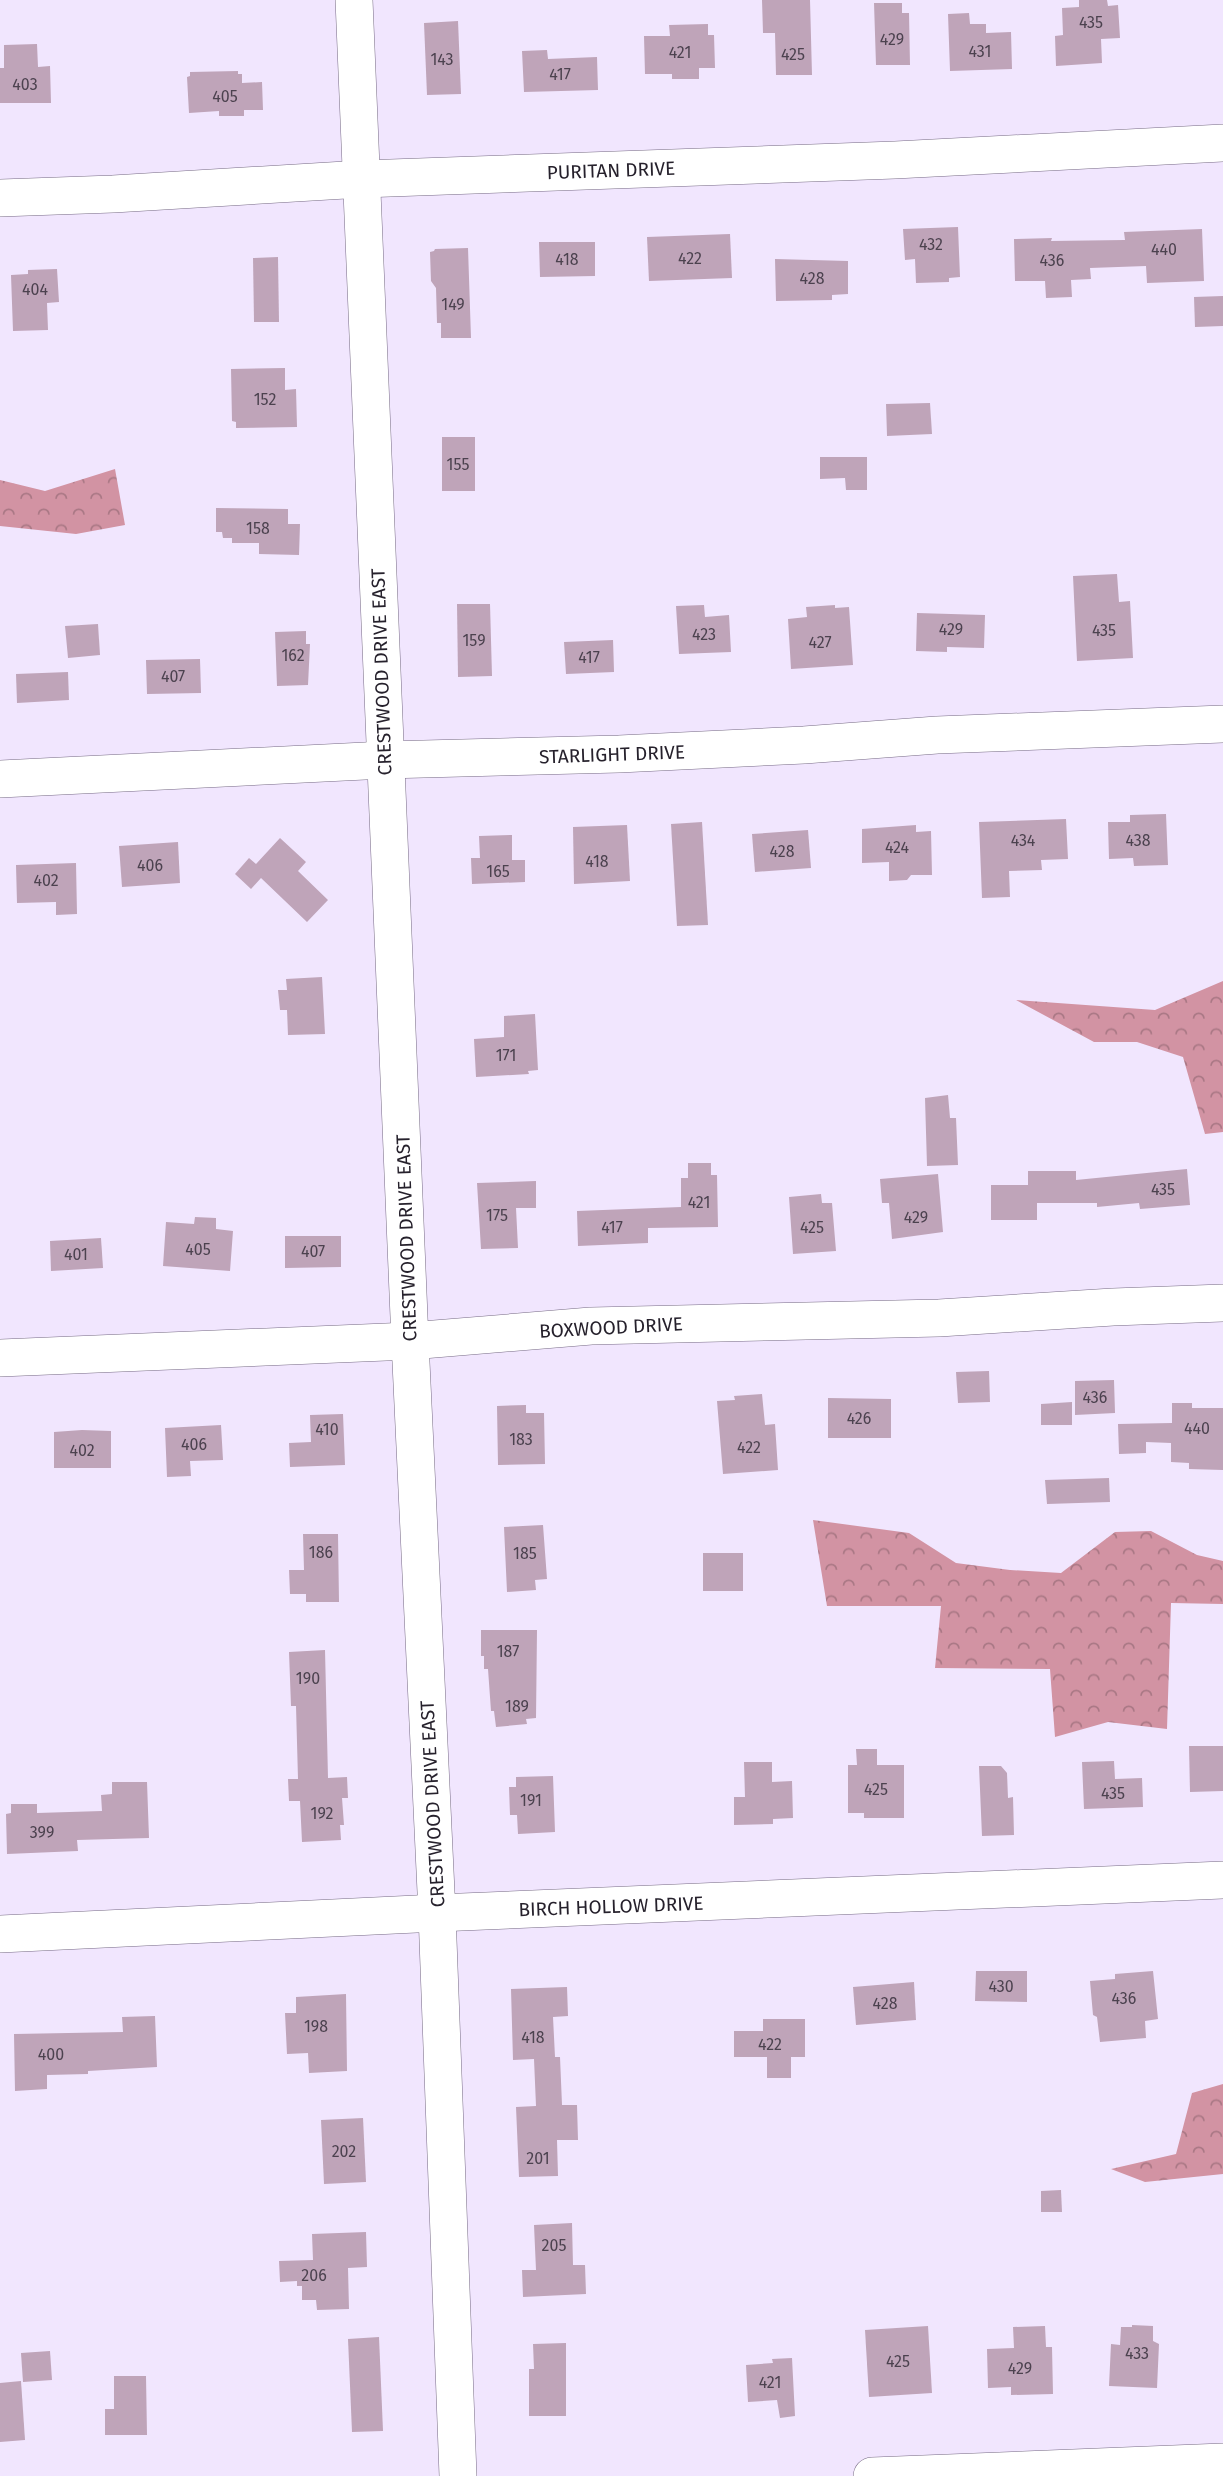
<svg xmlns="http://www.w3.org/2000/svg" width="1223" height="2476" viewBox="0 0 1223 2476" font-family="'Fira Sans',sans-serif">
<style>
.forest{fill:url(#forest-crowns)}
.building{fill:#bfa4b9}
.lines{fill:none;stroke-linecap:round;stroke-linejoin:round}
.minor-casing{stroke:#776b85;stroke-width:38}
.minor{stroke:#fff;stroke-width:37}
.labels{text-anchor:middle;stroke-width:7;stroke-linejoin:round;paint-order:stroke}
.number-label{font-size:16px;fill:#4c424f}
.street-label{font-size:19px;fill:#26212c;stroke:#fff}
</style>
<defs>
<pattern id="forest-crowns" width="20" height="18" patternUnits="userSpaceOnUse" patternTransform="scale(1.75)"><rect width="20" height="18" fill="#d293a3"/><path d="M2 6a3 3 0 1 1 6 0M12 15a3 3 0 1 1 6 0" fill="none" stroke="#aa7885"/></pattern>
</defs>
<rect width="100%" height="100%" fill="#f1e6fe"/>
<g class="forest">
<path d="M115,469L125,525L76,534L0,526V480L45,491Z"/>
<path d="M1223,981V1132L1205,1134L1183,1057L1137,1042H1094L1016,1000L1155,1010Z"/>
<path d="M813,1520L909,1533L956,1563L1010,1570L1061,1573L1115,1532L1151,1531L1197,1555L1223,1561V1604L1171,1603L1167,1729L1108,1722L1055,1737L1050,1669L935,1668L941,1606H827Z"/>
<path d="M1223,2084V2174L1145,2182L1111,2169L1176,2154L1192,2093Z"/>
</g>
<g class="building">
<path d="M762,0H810L812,75H776L775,33H763Z"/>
<path d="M1079,0H1107L1108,6L1118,5L1120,38L1101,39L1102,63L1056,66L1055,36L1063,35L1062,8L1079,7Z"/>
<path d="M874,3H902V13H909L910,65H876Z"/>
<path d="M969,13L970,24H986V33L1011,32L1012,69L950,71L948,14Z"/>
<path d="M458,21L461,94L427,95L424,23Z"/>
<path d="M708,24V35H714L715,68H699V79H672V74H645L644,36H670L669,25Z"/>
<path d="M37,44L38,67L50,66L51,103H0V68H4V45Z"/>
<path d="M547,50L548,59L597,57L598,90L524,92L522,51Z"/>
<path d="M238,71V74H242V83L262,82L263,110H244V116H219V111L189,113L187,77L190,76V72Z"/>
<path d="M958,227L960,277L949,278V282L916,283L915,259L905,260L903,229Z"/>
<path d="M1202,229L1204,281L1147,283L1146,266L1090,268L1091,279L1071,280L1072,297L1046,298L1045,281H1015L1014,239L1052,238L1051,241L1125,240L1124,232Z"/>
<path d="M730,234L732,278L649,281L647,237Z"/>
<path d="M539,242H595V276L540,277Z"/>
<path d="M468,248L471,338H441V323H437L436,288L431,281L430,252L434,251L435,249Z"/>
<path d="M278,257L279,322H254L253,258Z"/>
<path d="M775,259L848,261V294L832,295V300L776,301Z"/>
<path d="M57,269L59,302L47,303L48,330L13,331L11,275L28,274V270Z"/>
<path d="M1223,296V326L1195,327L1194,297Z"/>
<path d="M285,368V390L296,389L297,427L236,428V422L232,421L231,369Z"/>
<path d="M930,403L932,434L887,436L886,404Z"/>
<rect x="442" y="437" width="33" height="54"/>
<path d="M820,457H867V490H846L845,478L820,479Z"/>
<path d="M216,508L288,509V524H300L299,555L259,554V543H232V538H223L222,532H216Z"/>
<path d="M1117,574L1119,602L1130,601L1133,658L1077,661L1073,576Z"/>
<path d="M457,604H490L492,676L458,677Z"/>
<path d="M704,605L705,617L729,615L731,652L679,654L676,606Z"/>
<path d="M835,605V608L849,607L853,665L791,669L788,619L807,617L806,607Z"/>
<path d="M917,613L985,615L984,648L947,647V652L916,651Z"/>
<path d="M98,624L100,655L68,658L65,626Z"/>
<path d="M306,631V644H310L308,685L277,686L275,632Z"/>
<path d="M613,640L614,672L566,674L564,642Z"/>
<path d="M200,659L201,693L147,694L146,660Z"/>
<path d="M68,672L69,700L17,703L16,674Z"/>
<path d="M1166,814L1168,865L1134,866L1133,858L1109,859L1108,822H1130V815Z"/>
<path d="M1066,819L1068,859L1041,860L1042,870L1009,871L1010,897L982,898L979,822Z"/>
<path d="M702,822L708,925L677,926L671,824Z"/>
<path d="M627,825L630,881L574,884L573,827Z"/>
<path d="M916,825V832L931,831L932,875H911L907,880L889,881V862L862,863V829Z"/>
<path d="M808,830L811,868L755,872L752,834Z"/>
<path d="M512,835V860H525V882L472,884L471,858H480L479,836Z"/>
<path d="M280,838L306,862L298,871L328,900L307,922L261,878L251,889L235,874L249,858L256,864Z"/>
<path d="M178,842L180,883L122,887L119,846Z"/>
<path d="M76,863L77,914L56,915V902L17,903L16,865Z"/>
<path d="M322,977L325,1034L288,1035L287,1010H280L278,990H287L286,979Z"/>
<path d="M535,1014L538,1070L528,1071L529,1074L476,1077L474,1039L504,1037V1016Z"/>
<path d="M948,1095L950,1118H956L958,1165L927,1166L925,1098Z"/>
<path d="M688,1163H711V1175H717L718,1227L648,1228V1243L578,1246L577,1211L681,1207V1178H688Z"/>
<path d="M1187,1169L1190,1205L1140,1209L1139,1203L1097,1207V1203H1037V1220H991V1185H1028V1171H1076V1180Z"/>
<path d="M938,1174L943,1232L892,1239L889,1203H882L880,1179Z"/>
<path d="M536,1181V1208H516L518,1248L481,1249L477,1183Z"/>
<path d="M821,1194L822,1203H832L836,1251L793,1254L789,1197Z"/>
<path d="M195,1217L216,1218V1229L233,1231L230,1271L163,1266L166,1222L194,1224Z"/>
<path d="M285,1236H341V1267L285,1268Z"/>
<path d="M101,1238L103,1268L51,1271L50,1241Z"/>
<path d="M989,1371L990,1402L958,1403L956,1372Z"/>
<path d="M1114,1380L1115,1413L1075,1415V1381Z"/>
<path d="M762,1394L765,1425L775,1424L778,1470L723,1474L717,1401L735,1400L734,1396Z"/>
<path d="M828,1398L891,1399V1438H828Z"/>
<path d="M1072,1402V1425H1041V1404Z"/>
<path d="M1172,1403H1192V1408H1223V1470L1189,1469V1456V1463L1171,1462V1443L1146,1442V1453L1119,1454L1118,1424L1172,1423Z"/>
<path d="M526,1405V1413H544L545,1464L498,1465L497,1406Z"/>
<path d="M343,1414L345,1465L290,1467L289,1443L311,1442L310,1415Z"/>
<path d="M221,1425L223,1460L190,1461L191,1476L167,1477L165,1428Z"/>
<path d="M82,1430L111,1431V1468H54V1432Z"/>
<path d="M1109,1478L1110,1502L1047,1504L1045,1480Z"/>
<path d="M543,1525L547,1579L535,1580L536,1590L507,1592L504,1527Z"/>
<path d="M303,1534H338L339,1602H306V1594H290L289,1570H304Z"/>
<rect x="703" y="1553" width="40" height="38"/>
<path d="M481,1630H537L536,1718L526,1719L527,1724L496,1727L494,1711H491L488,1669H484V1656H481Z"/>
<path d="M325,1650L328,1778L347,1777L348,1798H342L344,1825H340L341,1840L302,1842L300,1801H289L288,1779H298L296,1706H291L289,1652Z"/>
<path d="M1189,1746H1223V1791L1190,1792Z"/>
<path d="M856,1749H877V1765H904V1818H864V1813H848V1765H857Z"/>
<path d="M1114,1761L1115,1779L1142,1778L1143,1807L1084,1809L1082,1762Z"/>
<path d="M744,1762H772V1782L792,1781L793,1818L773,1819V1824L734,1825V1797H745Z"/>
<path d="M979,1766H1001L1007,1773L1008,1798L1013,1797L1014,1835L982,1836Z"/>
<path d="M553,1776L555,1832L518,1834L517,1815H510L509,1787H516V1777Z"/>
<path d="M112,1782H147L149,1838L77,1840L78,1851L7,1854L6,1814L11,1813V1804H37V1813L102,1811L101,1795L112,1794Z"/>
<path d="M976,1971H1027V2002L975,2001Z"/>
<path d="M1153,1971L1158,2019L1145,2021L1146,2038L1100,2042L1097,2017L1093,2015L1090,1981L1115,1979V1974Z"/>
<path d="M914,1982L916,2020L856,2025L853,1987Z"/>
<path d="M567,1987L568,2016L553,2017L555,2057H560L562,2105H577L578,2140H557L558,2176L519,2177L516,2107L536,2106L534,2059L513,2060L511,1989Z"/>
<path d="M346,1994L347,2071L309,2073L308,2053L287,2054L285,2013H296V1997Z"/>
<path d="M155,2016L157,2067L88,2071V2074L47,2075V2089L15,2091L14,2034L123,2032L122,2017Z"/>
<path d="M763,2019H805V2057H791V2078H767V2057H734V2031H763Z"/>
<path d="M363,2118L366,2182L324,2184L321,2120Z"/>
<path d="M1061,2190L1062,2212H1041V2191Z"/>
<path d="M572,2223L573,2265H585L586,2294L523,2297L522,2270H536L534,2225Z"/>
<path d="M366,2232L367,2267L348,2268L349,2309L317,2310L316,2300H302V2286H297V2281L280,2282L279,2261L313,2260L312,2234Z"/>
<path d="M1132,2325L1153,2326V2341L1159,2344L1157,2388L1109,2386L1111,2344L1120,2345L1121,2327H1132Z"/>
<path d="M928,2326L932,2393L869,2397L865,2330Z"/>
<path d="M1045,2326L1046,2347H1052L1053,2394L1011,2395V2387L988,2388L987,2349L1014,2348L1013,2327Z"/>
<path d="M379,2337L383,2431L352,2432L348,2339Z"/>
<path d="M566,2343V2416H529V2369H534L533,2344Z"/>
<path d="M50,2351L52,2380L23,2382L21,2353Z"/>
<path d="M792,2358L795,2416L780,2418L777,2400L748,2402L746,2365L773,2363L772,2359Z"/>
<path d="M114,2376H146L147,2435H105V2409H114Z"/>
<path d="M21,2381L25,2440L0,2442V2383Z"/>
</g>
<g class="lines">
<defs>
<g id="minor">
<path d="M354,0L410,1341L437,1913L458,2476"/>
<path d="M0,198L113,194L362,179L895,160L1223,143"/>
<path d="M0,779L385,760L619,754L804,745L937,735L1223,724"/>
<path d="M0,1358L410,1341L591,1326L939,1318L1113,1307L1223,1303"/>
<path d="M0,1934L437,1913L1223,1880"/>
<path d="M872,2476L1223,2462"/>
</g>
</defs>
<use href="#minor" class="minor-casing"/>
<use href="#minor" class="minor"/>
</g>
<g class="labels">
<g class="number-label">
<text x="1091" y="28">435</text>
<text x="892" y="45">429</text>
<text x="980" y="57">431</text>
<text x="680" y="58">421</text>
<text x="793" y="60">425</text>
<text x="442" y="65">143</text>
<text x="560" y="80">417</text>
<text x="25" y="90">403</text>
<text x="225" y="102">405</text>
<text x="931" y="250">432</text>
<text x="1164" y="255">440</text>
<text x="690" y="264">422</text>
<text x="567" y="265">418</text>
<text x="1052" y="266">436</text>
<text x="812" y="284">428</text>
<text x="35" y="295">404</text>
<text x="453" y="310">149</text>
<text x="265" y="405">152</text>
<text x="458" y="470">155</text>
<text x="258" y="534">158</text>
<text x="951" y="635">429</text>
<text x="1104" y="636">435</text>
<text x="704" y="640">423</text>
<text x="474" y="646">159</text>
<text x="820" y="648">427</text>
<text x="293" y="661">162</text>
<text x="589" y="663">417</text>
<text x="173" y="682">407</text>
<text x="1023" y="846">434</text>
<text x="1138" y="846">438</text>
<text x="897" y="853">424</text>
<text x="782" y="857">428</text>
<text x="597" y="867">418</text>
<text x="150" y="871">406</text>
<text x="498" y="877">165</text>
<text x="46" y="886">402</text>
<text x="506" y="1061">171</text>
<text x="1163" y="1195">435</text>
<text x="699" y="1208">421</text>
<text x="497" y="1221">175</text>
<text x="916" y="1223">429</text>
<text x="612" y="1233">417</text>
<text x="812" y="1233">425</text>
<text x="198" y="1255">405</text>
<text x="313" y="1257">407</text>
<text x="76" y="1260">401</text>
<text x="1095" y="1403">436</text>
<text x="859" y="1424">426</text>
<text x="1197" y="1434">440</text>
<text x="327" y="1435">410</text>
<text x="521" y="1445">183</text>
<text x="194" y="1450">406</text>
<text x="749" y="1453">422</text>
<text x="82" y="1456">402</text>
<text x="321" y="1558">186</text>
<text x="525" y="1559">185</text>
<text x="508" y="1657">187</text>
<text x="308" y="1684">190</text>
<text x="517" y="1712">189</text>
<text x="876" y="1795">425</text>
<text x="1113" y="1799">435</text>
<text x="531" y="1806">191</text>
<text x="322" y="1819">192</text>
<text x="42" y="1838">399</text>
<text x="1001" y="1992">430</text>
<text x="1124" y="2004">436</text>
<text x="885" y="2009">428</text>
<text x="316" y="2032">198</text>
<text x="533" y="2043">418</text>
<text x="770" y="2050">422</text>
<text x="51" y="2060">400</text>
<text x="344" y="2157">202</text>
<text x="538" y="2164">201</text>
<text x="554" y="2251">205</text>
<text x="314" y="2281">206</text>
<text x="1137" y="2359">433</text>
<text x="898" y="2367">425</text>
<text x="1020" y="2374">429</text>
<text x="770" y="2388">421</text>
</g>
<g class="street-label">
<text transform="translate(611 170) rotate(-2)" y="7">PURITAN DRIVE</text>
<text transform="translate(381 672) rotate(-92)" y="7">CRESTWOOD DRIVE EAST</text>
<text transform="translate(612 754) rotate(-2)" y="7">STARLIGHT DRIVE</text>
<text transform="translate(406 1238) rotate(-92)" y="7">CRESTWOOD DRIVE EAST</text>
<text transform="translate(611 1327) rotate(-3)" y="7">BOXWOOD DRIVE</text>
<text transform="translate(432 1804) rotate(-93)" y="7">CRESTWOOD DRIVE EAST</text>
<text transform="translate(611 1906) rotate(-2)" y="7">BIRCH HOLLOW DRIVE</text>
</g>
</g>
</svg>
